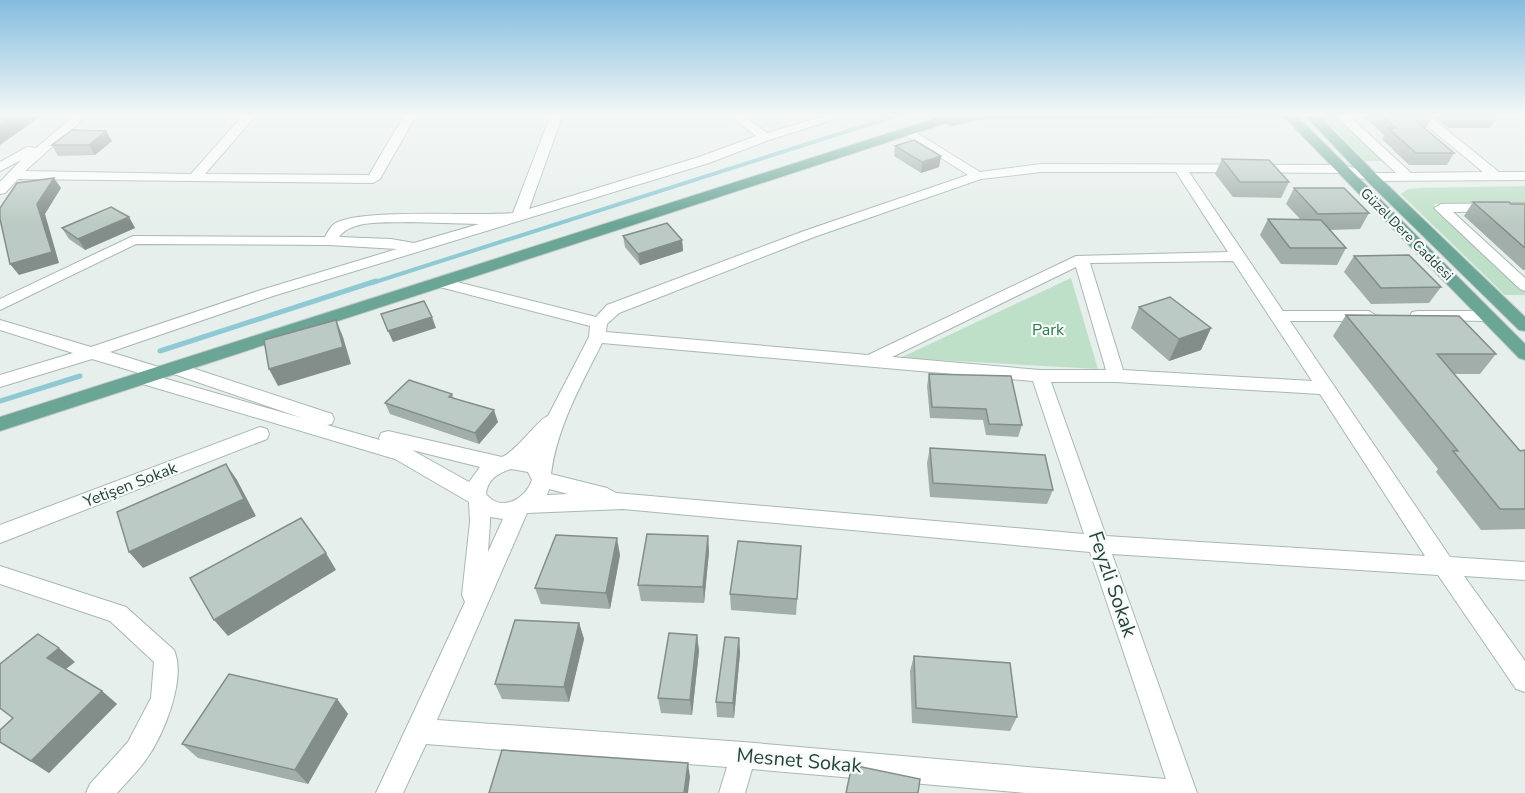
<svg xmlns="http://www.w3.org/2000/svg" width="1525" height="793" viewBox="0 0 1525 793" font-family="'Nunito Sans',sans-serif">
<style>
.green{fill:#bfe0c8}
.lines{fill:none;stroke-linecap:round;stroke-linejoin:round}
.stream-far1{stroke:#8ec9d4;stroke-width:4}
.stream{stroke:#8ec9d4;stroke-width:5}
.minor-casing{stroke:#a8b8b2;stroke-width:2}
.major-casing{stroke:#c2cac8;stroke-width:2}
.minor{fill:#fff;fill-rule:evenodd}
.major{fill:#6aa596;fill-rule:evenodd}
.wall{fill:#a1aea9}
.shaded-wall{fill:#838d89}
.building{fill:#bbcac4;stroke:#838d89;stroke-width:1.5}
.labels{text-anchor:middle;stroke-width:4.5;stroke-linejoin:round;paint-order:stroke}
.far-street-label{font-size:14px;fill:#24423a;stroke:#f7fbf9}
.park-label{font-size:16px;fill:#2d7a4b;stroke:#f7fbf9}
.street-label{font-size:16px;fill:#24423a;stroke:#f7fbf9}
.near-street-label{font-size:20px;fill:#24423a;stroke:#f7fbf9}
</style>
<rect width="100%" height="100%" fill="#e6efeb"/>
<g class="green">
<path d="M1319,114H1337L1387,161H1365Z"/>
<path d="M1525,186V203L1433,204L1525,289V295H1505L1401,194L1408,189L1420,188Z"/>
<path d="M1071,278L1098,369L900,358Z"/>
</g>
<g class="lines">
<path class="stream-far1" d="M372,283L901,114"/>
<g class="stream">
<path d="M160,351L376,281"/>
<path d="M0,401L80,376"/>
</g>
<defs>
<g id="minor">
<path d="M76,114H89L25,171L191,174L244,114H257L205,174L369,175L405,114H417L380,179L373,183L18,179L5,193L0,194V182L21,160L0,171V162L27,147L36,148Z"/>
<path d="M551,114H563L529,209L699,157L756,136L727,114H741L767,133L831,114H851L769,140L709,163L273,296L110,352L165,369L168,373L163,378L302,418L168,372L165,368L168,364H180L332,414L334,419L332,424L327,425L380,440L379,438L381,433L388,431L502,457C518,450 538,419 548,416L589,337L590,326L436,286L433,283L436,280L441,278L596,317L607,305L804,231L968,175L905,135L903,132L909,128L980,172L1041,164L1343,165L1372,173H1396L1334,114H1347L1411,173L1483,172L1413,114H1427L1499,172H1525V180L1371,181L1342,173L1189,172L1283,311H1369L1377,316L1369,321H1290L1450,557L1525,562V580L1464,576L1525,661V692L1516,689L1438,575L1112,554L1197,793H1026L752,769L745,793H719L727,767L426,744L403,793H376L465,602L462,595L470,522L469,502L395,459L136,382L133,378L139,373L92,359L0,387V375L73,353L0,330V320L91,347L261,290L397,249L329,245L136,244L0,310V299L133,236L325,237C327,233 330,228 333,225C353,207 479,217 513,213ZM1041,172H1176L1228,252L1076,256L868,355L606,332L607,324L619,313L814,237L981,179ZM408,222L479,224L414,243L391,239L339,237C352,219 388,223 408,222ZM1233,261L1312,381L1123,370L1090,263ZM1076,267L1106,370H1040L892,357ZM602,343L1033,381L1084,534L616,493L607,488L551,474C557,427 581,385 602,343ZM1051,382H1116L1320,394L1425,556L1106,536ZM412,450L480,467L469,482ZM511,469L528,472L532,480C526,499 501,513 486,494C487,480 498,473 511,469ZM549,489L568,494L547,495ZM623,509L1090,552L1166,779L743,742L437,720L527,513ZM490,517L503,519L488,552L490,522Z"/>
<path d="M1525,203V211L1453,212L1525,278V291L1520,289L1434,208L1441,204Z"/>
<path d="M1418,311H1488L1496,316L1488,321L1412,320L1410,316L1412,312Z"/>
<path d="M260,427L267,429L269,434L267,439L0,543V525Z"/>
<path d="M0,566L126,607L174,650C187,679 163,737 145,761C137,772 126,783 117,793H86L90,784L128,742L151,698L154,662L110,621L0,584Z"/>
</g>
<g id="major">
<path d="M949,114H1295L1525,344V360L1519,358L1285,118L981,119L951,126L946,123L0,431V417Z"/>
<path d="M1304,114H1317L1376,174L1525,317V331L1519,330L1366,180Z"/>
</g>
</defs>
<use href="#minor" class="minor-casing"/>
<use href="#major" class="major-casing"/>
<use href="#minor" class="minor"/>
<use href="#major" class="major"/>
</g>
<g class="wall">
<path d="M1361,114H1430L1433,116L1426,128H1423L1454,153L1447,165H1409L1382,139L1384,135Z"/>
<path d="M1431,114H1494L1498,116L1490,128H1448Z"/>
<path d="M112,141L95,155L58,156L52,145Z"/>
<path d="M895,146L941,156L939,167L921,173L894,156Z"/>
<path d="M1222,159L1289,182L1281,198L1233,197L1215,174Z"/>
<path d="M1294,188L1369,213L1360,229L1330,230L1346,248L1337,265L1281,264L1260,235L1268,219H1300L1286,204Z"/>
<path d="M1473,202L1525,204V270H1523L1464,216Z"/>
<path d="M129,217L135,228L85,250L69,239L62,228Z"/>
<path d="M623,236L682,240L683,251L640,265L625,247Z"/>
<path d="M1354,256L1441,287L1429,303L1371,304L1344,272Z"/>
<path d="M1139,307L1211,328L1201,350L1169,361L1131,328Z"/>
<path d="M1346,315L1496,354L1480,374H1454L1520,451L1525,450V529L1481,530L1436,472L1438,469L1333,336Z"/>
<path d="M929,374L1022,425L1018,437L986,435L983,420L930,418L927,386Z"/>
<path d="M452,394L454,399L498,422L479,444L390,414L385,403Z"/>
<path d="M930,448L1053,490L1047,504L930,497L927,463Z"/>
<path d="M708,536L709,552L704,603L641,601L638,585Z"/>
<path d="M801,546L796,615L731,610L730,594Z"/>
<path d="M620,555L610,609L541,604L535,588Z"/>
<path d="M579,623L584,639L569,702L502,699L495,684Z"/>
<path d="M697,635L699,651L692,715L661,713L658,698Z"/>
<path d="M739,638L740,653L734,718L717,717L716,702Z"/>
<path d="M914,656L1017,717L1010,731L912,723L910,671Z"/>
<path d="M75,662L66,669L102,691L117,704L49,773L0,742L13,718L0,708Z"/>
<path d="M337,699L348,714L308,784L198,758L182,744Z"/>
</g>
<g class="shaded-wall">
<path d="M16,114H44L0,145V125Z"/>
<path d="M106,131L112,141L95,155L89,145Z"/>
<path d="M941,156L939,167L921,173L922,162Z"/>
<path d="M54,178L61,188L45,214L59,263L19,275L10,264L37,204Z"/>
<path d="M129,217L135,228L85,250L78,239Z"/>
<path d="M682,240L683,251L640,265L638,254Z"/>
<path d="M432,317L436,328L393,342L388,331Z"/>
<path d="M336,320L343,337L351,364L278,386L269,369Z"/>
<path d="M1211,328L1201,350L1169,361L1179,339Z"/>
<path d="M494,410L498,422L479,444L475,433Z"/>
<path d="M226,464L237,480L256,516L143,568L129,552Z"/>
<path d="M708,536L709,552L704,603L703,587Z"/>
<path d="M617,538L620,555L610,609L606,593Z"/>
<path d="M326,553L336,570L228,636L214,620Z"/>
<path d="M579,623L584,639L569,702L564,687Z"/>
<path d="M697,635L699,651L692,715L690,700Z"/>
<path d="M739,638L740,653L734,718L733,703Z"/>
<path d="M59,648L75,662L63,671L47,658Z"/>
<path d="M102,691L117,704L49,773L31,761Z"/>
<path d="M337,699L348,714L308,784L295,770Z"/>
<path d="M688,763L690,777L688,793H684Z"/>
</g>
<g class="building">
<path d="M0,114H16L0,125Z"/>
<path d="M1380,114H1430L1433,116H1420L1425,120H1415L1454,153H1416L1388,128H1396Z"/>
<path d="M1452,114H1494L1498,116H1454Z"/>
<path d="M72,130L106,131L89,145H52Z"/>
<path d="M914,140L941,156L922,162L895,146Z"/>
<path d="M1222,159L1269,160L1289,182H1240Z"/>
<path d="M54,178L37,204L52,252L10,264L0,219V208L17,183Z"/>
<path d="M1294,188H1344L1369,213L1318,214Z"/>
<path d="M1473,202H1509L1511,204H1525V248Z"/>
<path d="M111,207L129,217L78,239L62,228Z"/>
<path d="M1268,219L1321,220L1346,248H1290Z"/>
<path d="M667,223L682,240L638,254L623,236Z"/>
<path d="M1409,255L1441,287L1381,288L1354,256Z"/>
<path d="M1170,297L1211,328L1179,339L1139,307Z"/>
<path d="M424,301L432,317L388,331L381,314Z"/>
<path d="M1346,315L1459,316L1496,354H1437L1520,451L1525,450V509H1500L1453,451H1458Z"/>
<path d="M336,320L343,347L269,369L264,340Z"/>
<path d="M929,374L1011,376L1022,425L989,424L986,409L932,407Z"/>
<path d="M409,380L452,394L449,397L494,410L475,433L385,403Z"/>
<path d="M930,448L1045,455L1053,490L933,483Z"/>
<path d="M226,464L244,499L129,552L117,512Z"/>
<path d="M301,518L326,553L214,620L190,578Z"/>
<path d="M647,534L708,536L703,587L638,585Z"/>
<path d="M556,535L617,538L606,593L535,588Z"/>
<path d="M738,541L801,546L797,599L730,594Z"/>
<path d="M515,620L579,623L564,687L495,684Z"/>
<path d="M669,633L697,635L690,700L658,698Z"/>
<path d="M38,634L59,648L47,658L102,691L31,761L0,742V730L13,718L0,708V664Z"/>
<path d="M725,637L739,638L733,703L716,702Z"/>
<path d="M914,656L1010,663L1017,717L916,708Z"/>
<path d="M229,674L337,699L295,770L182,744Z"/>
<path d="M502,750L688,763L684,793H489Z"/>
<path d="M852,765L920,779L918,793H846Z"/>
</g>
<linearGradient id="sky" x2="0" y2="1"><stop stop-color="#84bce0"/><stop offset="0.51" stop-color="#f4f8f6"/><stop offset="1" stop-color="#f4f8f6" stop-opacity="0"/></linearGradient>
<rect width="1525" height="225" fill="url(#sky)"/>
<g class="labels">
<g class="far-street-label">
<text transform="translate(1407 234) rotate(45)" y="5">Güzel Dere Caddesi</text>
</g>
<g class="park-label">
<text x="1048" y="335">Park</text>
</g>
<g class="street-label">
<text transform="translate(130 484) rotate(-21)" y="6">Yetişen Sokak</text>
</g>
<g class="near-street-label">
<text transform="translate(1113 584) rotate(71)" y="7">Feyzli Sokak</text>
<text transform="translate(799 760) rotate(5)" y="7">Mesnet Sokak</text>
</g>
</g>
</svg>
